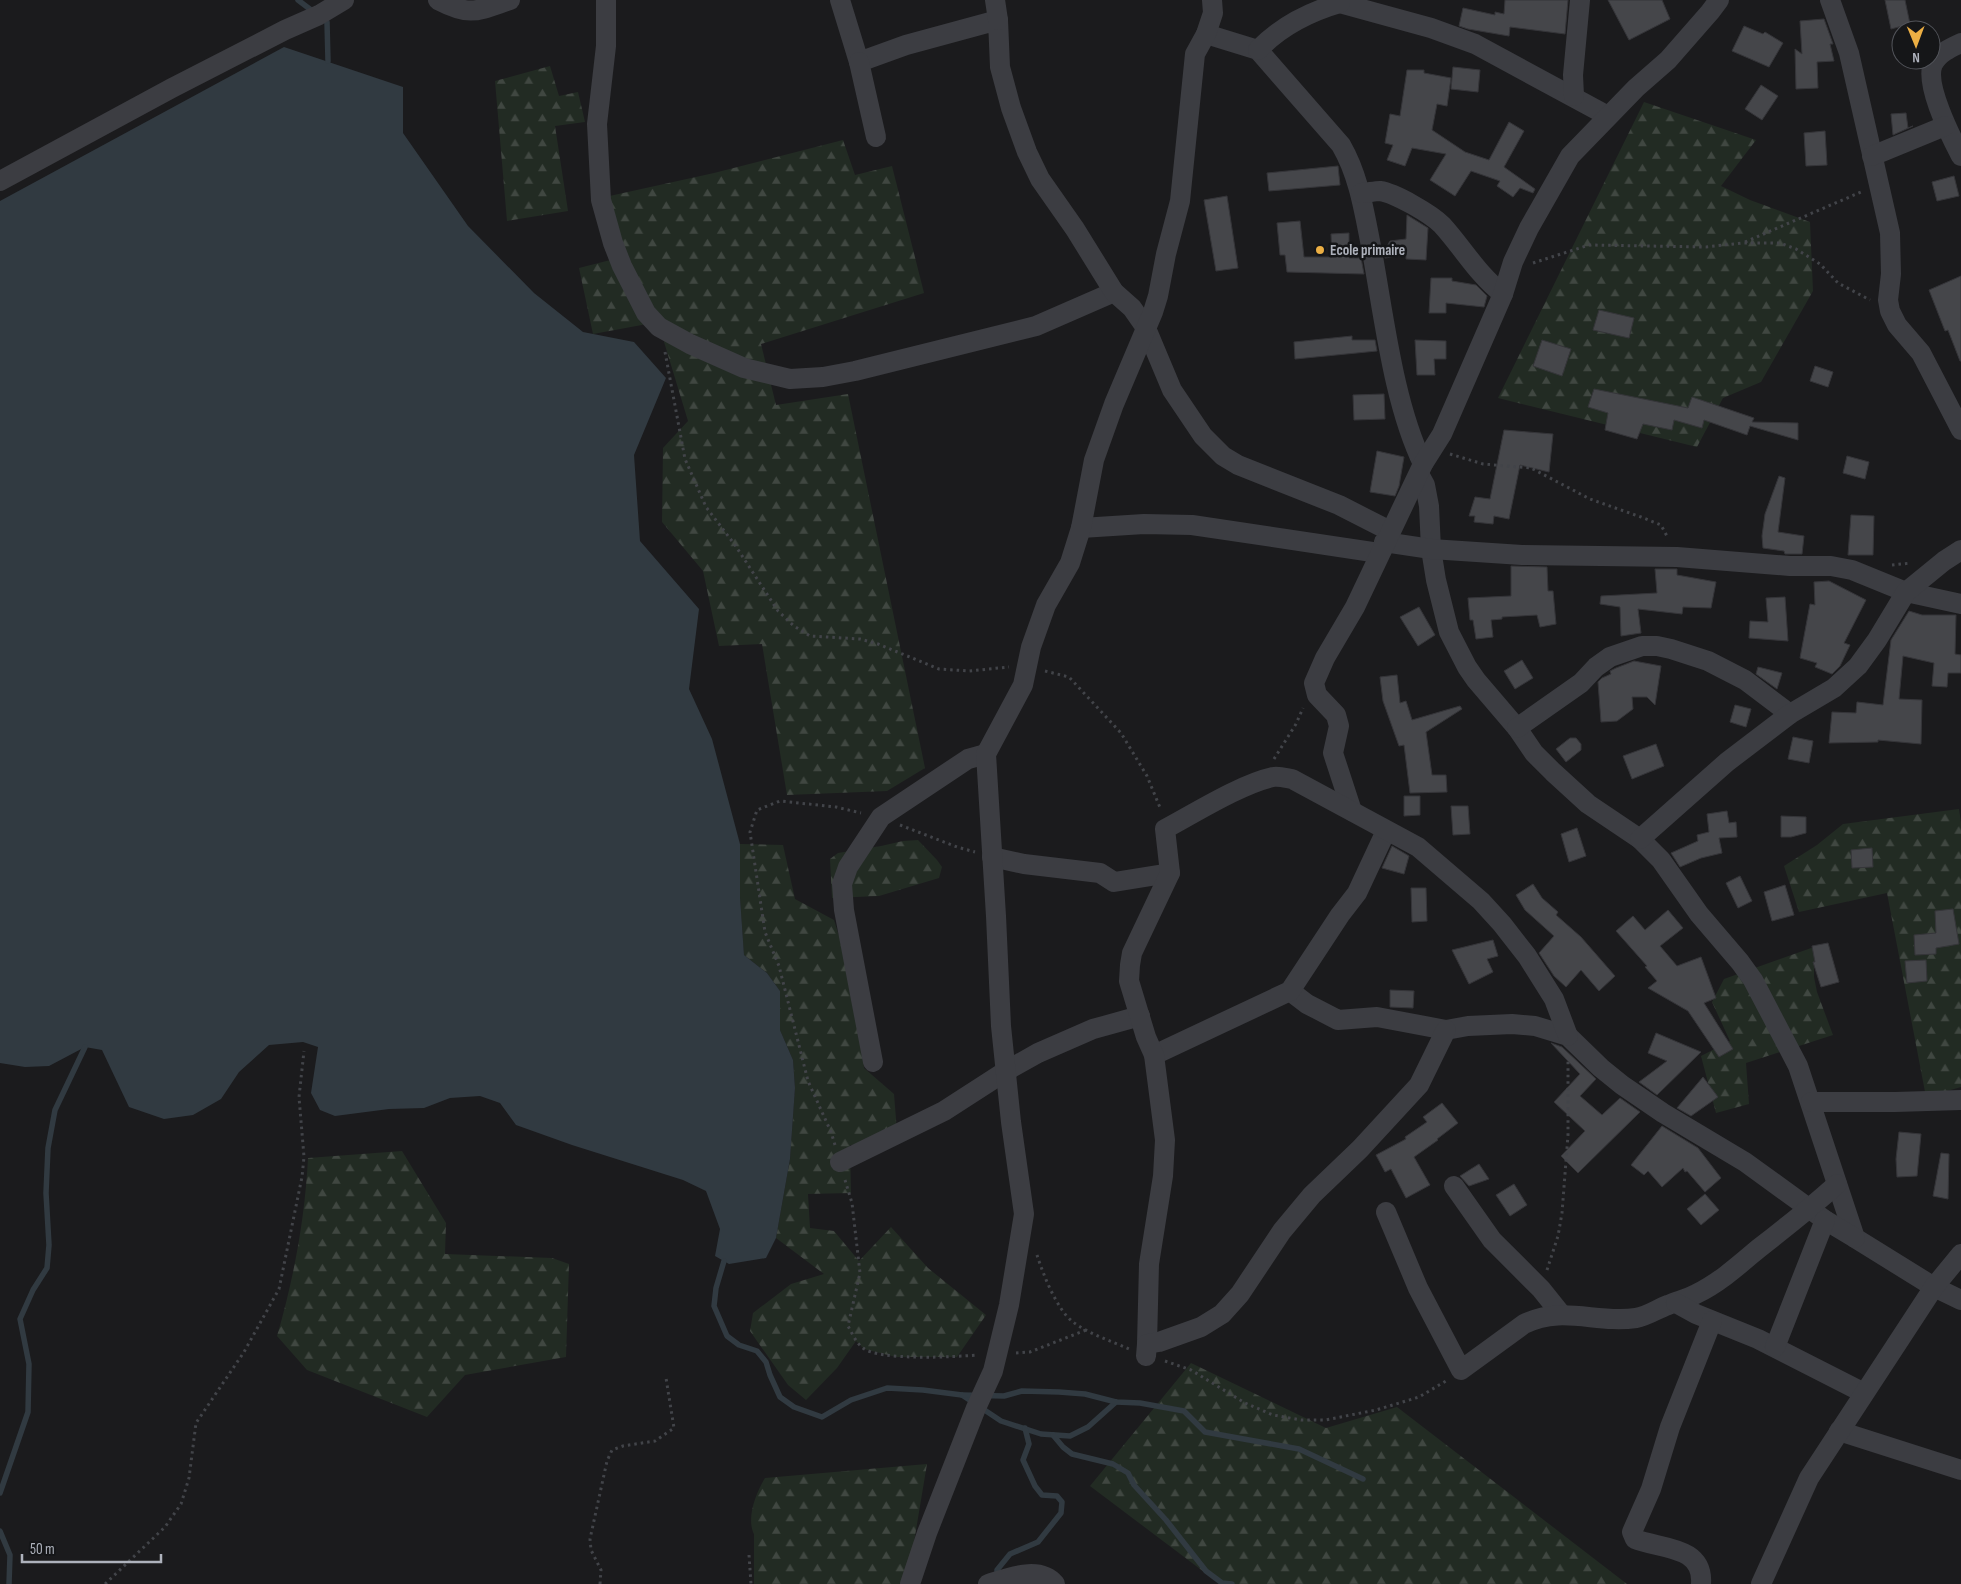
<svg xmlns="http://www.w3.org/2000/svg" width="1961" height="1584" viewBox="0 0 1961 1584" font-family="'Sofia Sans Condensed',sans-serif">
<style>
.forest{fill:url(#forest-firs)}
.water{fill:#313a41}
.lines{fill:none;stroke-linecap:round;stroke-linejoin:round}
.stream{stroke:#313a41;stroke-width:5.5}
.building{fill:#45464a;stroke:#353539}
.path{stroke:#424449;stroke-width:3;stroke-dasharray:2.5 4;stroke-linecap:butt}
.minor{stroke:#3c3d42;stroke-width:20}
.poi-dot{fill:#ecaf44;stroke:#151618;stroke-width:2}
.labels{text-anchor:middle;stroke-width:5;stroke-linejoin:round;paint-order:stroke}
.poi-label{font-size:15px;font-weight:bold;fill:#aeb2bc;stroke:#151618;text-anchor:start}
</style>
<defs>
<pattern id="forest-firs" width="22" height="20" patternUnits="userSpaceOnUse" patternTransform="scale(1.25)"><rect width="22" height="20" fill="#222b23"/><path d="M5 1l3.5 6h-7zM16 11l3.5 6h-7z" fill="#404741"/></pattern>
</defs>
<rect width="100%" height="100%" fill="#1b1b1d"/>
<g class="forest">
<path d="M550,66L559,96L578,92L585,122L555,126L568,211L507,221L495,81Z"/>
<path d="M1644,102L1756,140L1721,186L1750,200L1810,222L1813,291L1761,382L1723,398L1697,447L1498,398Z"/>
<path d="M843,140L855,175L892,166L924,293L761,344L776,405L848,394L925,768L887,791L787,795L762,644L719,646L703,571L662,522L663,448L688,421L658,322L593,334L579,268L626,256L605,197L714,173Z"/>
<path d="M1959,809L1961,823V1087L1926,1097L1887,893L1799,912L1784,866L1817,845L1843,824Z"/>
<path d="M918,840L937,860L942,867L939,878L879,896L832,898L830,859L838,853L881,846L903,841Z"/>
<path d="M740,844L783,845L795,899L834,920L859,999L864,1068L894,1094L898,1144L850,1145L851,1193L808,1194L810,1228L834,1231L859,1261L891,1227L928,1268L986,1315L957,1357H896L864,1349L856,1341L837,1368L806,1400L788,1385L750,1331L753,1313L791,1284L824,1274L776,1238L790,1159L795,1088L793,1060L780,1030V991L767,973L744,955L740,897Z"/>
<path d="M1814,947V977L1817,992L1833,1035L1746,1063L1749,1104L1716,1113L1701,1056L1730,1041L1712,1002L1724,979Z"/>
<path d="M402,1151L446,1223L445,1254L552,1258L569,1264L566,1357L465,1375L427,1417L307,1370L277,1336C294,1278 305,1218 308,1158Z"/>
<path d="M1191,1363L1326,1428L1397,1407L1627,1584H1220L1090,1486Z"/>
<path d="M927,1464L907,1584H754V1534C746,1518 756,1493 765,1478Z"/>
</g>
<path class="water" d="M284,47L403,87V133L468,226L534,293L583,332L634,342L666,378L634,455L640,541L699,609L689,689L712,739L740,844V897L744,955L767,973L780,991V1030L793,1060L795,1088L790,1159L776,1238L766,1258L729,1264L715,1256L720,1229L706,1191L683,1180L572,1145L516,1125L500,1103L480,1096L450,1098L424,1108L389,1109L335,1116L320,1110L311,1093L318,1047L303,1042L269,1045L239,1072L221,1099L193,1115L164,1119L129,1107L102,1050L85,1047L49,1066L25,1067L0,1063V201Z"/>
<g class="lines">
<g class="stream">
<path d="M298,0L315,13"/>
<path d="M322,18L327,22L328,61"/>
<path d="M724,1261L716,1288L714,1306L727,1336L739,1345L757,1351L766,1362L770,1375L780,1397L794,1407L822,1417L851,1400L887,1388L923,1390L962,1395L1001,1421L1041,1434L1070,1436L1088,1427L1116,1402"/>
<path d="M962,1395L1004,1396L1022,1391L1059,1392L1085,1394L1116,1402L1140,1403L1184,1411L1205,1432L1299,1449L1363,1479"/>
<path d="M1053,1435L1063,1447L1072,1454L1113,1464L1128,1473L1134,1485L1166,1520L1206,1571L1222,1583L1232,1584"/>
<path d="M0,1493L28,1412L29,1364L20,1319L33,1290L47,1268L49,1245L46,1193L48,1148L55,1110L85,1047"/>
<path d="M0,1531L10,1555L9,1584"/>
<path d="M997,1577V1570L1010,1554L1038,1542L1061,1513L1062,1502L1057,1496L1042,1495L1035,1486L1023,1460L1029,1444L1025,1428"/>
</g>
</g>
<g class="building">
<path d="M1505,0H1568L1565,34L1510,27L1509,36L1468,29L1459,26L1463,8L1495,15V12L1504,14Z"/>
<path d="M1608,0H1662L1670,19L1629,40Z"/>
<path d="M1885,0H1905L1910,24L1891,29Z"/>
<path d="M1824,19L1833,44H1830L1834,61L1817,62L1818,88L1796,89L1795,49L1802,54L1800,21Z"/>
<path d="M1744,26L1763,34L1765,32L1783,43L1769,67L1732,51Z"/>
<path d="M1453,67L1480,70L1478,92L1451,89Z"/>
<path d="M1407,70H1424V73L1451,78L1447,106L1437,104L1432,130L1465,152L1489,160L1509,122L1524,131L1504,167L1535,189L1533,193L1520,188L1513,197L1497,186L1500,181L1471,171L1455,196L1430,180L1446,154L1412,148L1405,166L1387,160L1393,145L1385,143L1390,114L1400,116Z"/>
<path d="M1761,85L1778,96L1762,120L1745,109Z"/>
<path d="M1906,113L1908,128L1913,126L1893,135L1891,114Z"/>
<path d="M1825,131L1827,165L1806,166L1804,133Z"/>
<path d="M1338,166L1340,185L1269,191L1267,173Z"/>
<path d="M1954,176L1959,196L1937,201L1932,182Z"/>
<path d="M1227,196L1238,268L1216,271L1204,200Z"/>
<path d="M1407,215L1428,228L1426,260L1406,259V255L1385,258L1384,251L1390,241L1406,239Z"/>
<path d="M1300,221L1304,257H1332L1331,234L1349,233V258H1361L1364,274L1287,272L1285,255H1280L1277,223Z"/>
<path d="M1961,276V361H1960L1948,330L1945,331L1929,290Z"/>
<path d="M1431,278H1452V281L1476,285L1487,296L1484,307L1446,303V313H1429Z"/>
<path d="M1599,310L1634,318L1629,338L1593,330Z"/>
<path d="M1352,336V340H1375L1377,351L1295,359L1294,342Z"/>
<path d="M1415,340L1446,341V359H1434L1435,375H1417Z"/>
<path d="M1542,340L1571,349L1562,376L1533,366Z"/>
<path d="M1815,366L1833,372L1828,387L1810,381Z"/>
<path d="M1594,389L1688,408L1692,397L1754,418L1752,422L1798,423V440L1750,426L1747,435L1704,420L1702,428L1674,420L1672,430L1643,424L1637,439L1605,430L1608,413L1588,407Z"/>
<path d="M1384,394L1385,419L1354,420L1353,395Z"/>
<path d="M1504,430L1553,434L1549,472L1520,465L1509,519L1494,516L1493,524L1474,522L1475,516H1469L1475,497L1490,499Z"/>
<path d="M1377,451L1404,457L1399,486L1395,496L1370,492Z"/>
<path d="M1847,456L1869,462L1865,479L1843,473Z"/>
<path d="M1779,476L1785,478L1778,532L1804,536L1802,554H1785L1784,551L1763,548L1762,536L1765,514Z"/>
<path d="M1851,515L1874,516L1873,555H1848Z"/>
<path d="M1511,566L1547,567L1548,591H1553L1556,624L1540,627L1537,615L1502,617V619L1491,620L1493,637L1476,639L1473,620H1470L1468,598L1511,596Z"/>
<path d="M1655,569H1677V575L1716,582L1711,608L1683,607L1682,614L1638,609L1641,633L1621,636L1620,607L1600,604L1601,596L1657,593Z"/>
<path d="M1829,581L1866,600L1844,643L1850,645L1840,666L1832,674L1815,667L1817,663L1800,658L1810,604L1815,605L1814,582Z"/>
<path d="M1785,597L1788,641L1749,638L1750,621L1768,622L1766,598Z"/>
<path d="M1419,607L1435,635L1418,646L1400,617Z"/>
<path d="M1909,611L1922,615H1956L1955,654L1961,655V673H1948L1947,687L1932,686L1934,663L1903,656L1899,699L1922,700L1921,744L1878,740V742L1829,743L1832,712L1856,713L1857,702L1883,705L1891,640Z"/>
<path d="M1522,660L1533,678L1515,689L1504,671Z"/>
<path d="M1634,661L1661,666L1655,705L1647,697H1632L1633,709L1617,721L1601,722L1598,682L1602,678L1611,674L1610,671L1616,668Z"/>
<path d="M1758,667L1782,673L1777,689L1756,674Z"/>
<path d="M1397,675L1400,703L1406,701L1412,720L1460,706L1462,709L1426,732L1432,775H1446L1447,792L1410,793L1404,745L1399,746L1383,701L1380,677Z"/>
<path d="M1735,705L1751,709L1746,727L1730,722Z"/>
<path d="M1793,737L1813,741L1809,763L1788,759Z"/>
<path d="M1570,738H1576L1581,744V750L1566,762L1556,749Z"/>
<path d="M1656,744L1664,766L1632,779L1623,756Z"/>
<path d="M1404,796H1420V815L1404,816Z"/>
<path d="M1451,806H1468L1470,834L1453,835Z"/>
<path d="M1727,811L1729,823L1736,822L1737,837L1719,838L1722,853L1701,858L1680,867L1671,853L1698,841L1697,835L1709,832L1707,814Z"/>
<path d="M1781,816L1806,817V833L1791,837H1781Z"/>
<path d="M1577,828L1586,856L1569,862L1561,834Z"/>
<path d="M1392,846L1409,856L1404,874L1382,868Z"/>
<path d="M1872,848L1873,867L1852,868L1851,850Z"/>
<path d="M1740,876L1752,901L1738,908L1726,883Z"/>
<path d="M1533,884L1542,898L1558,912L1556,915L1581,937L1615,976L1599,991L1581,970L1566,987L1554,976L1539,953L1554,936L1525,910L1516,895Z"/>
<path d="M1785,885L1794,915L1772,921L1764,892Z"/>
<path d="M1411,888H1426L1427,921L1412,922Z"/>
<path d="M1953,909L1959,944L1936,948V954L1915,955L1914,935L1936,933L1935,911Z"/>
<path d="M1668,910L1683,928L1660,946L1677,966L1701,957L1716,998L1704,1003L1733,1049L1719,1057L1688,1011L1648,988L1657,981L1645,967L1647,966L1616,931L1633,916L1645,930Z"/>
<path d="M1493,940L1498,956L1487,959L1493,972L1469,984L1452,950Z"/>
<path d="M1828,943L1839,982L1821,987L1813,962H1815L1812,946Z"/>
<path d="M1926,960L1927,981L1907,983L1905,961Z"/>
<path d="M1390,990L1414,991L1413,1008L1390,1007Z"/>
<path d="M1656,1033L1701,1052L1657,1095L1639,1082L1667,1061L1648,1053Z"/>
<path d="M1551,1043L1562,1047L1596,1079L1580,1096L1602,1115L1620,1098L1640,1112L1578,1173L1561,1156L1585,1131L1554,1102L1580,1074Z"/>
<path d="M1703,1077L1718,1097L1691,1116L1677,1108Z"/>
<path d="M1442,1103L1458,1123L1437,1139L1438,1140L1414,1157L1430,1185L1406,1198L1391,1169L1385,1172L1376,1155L1406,1139L1405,1137L1427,1122L1423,1117Z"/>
<path d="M1662,1126L1698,1148L1721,1178L1705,1192L1687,1171L1685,1172L1683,1168L1662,1187L1648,1171L1644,1175L1631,1165Z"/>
<path d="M1899,1132L1921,1134L1917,1176L1897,1177L1896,1159Z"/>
<path d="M1941,1153L1949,1154L1948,1199L1933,1196Z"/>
<path d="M1479,1164L1489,1179L1469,1186L1460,1176Z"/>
<path d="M1514,1184L1527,1205L1510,1216L1496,1195Z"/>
<path d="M1705,1194L1719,1210L1701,1225L1687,1209Z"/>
</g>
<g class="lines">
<g class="path">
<path d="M1745,242L1861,192"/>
<path d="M1533,263L1589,245L1706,247L1742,243H1780L1796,249L1820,264L1838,283L1870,300"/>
<path d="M665,352L685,459L706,507L735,545L778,611L794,626L810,636L860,639L878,644L939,669L969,671L1009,667"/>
<path d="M1450,454L1483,464L1531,468L1590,499L1641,517L1661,525L1668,538"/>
<path d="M1892,565L1911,563"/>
<path d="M1045,671L1069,677L1121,733L1147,776L1161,810"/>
<path d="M1274,759L1296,724L1303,708"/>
<path d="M900,825L957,847L975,852"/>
<path d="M835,1145L831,1132L808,1081L779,966L765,932L750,832L757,810L780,801L836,807L861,813"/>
<path d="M845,1180L852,1203L860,1273L848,1326C852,1333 856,1343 863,1348C879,1361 955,1357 977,1355"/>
<path d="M1037,1255C1043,1274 1057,1310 1073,1322C1089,1334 1111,1341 1129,1349"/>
<path d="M1547,1270L1558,1236L1562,1213L1568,1135V1061"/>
<path d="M1016,1353L1030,1352L1086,1330"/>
<path d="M1165,1361L1191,1370L1245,1403L1273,1415L1301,1420H1325L1376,1410L1419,1397L1446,1381"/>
<path d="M749,1555L751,1584"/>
<path d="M105,1584L165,1527L181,1504L189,1478L196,1423L244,1352L279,1289L302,1177L304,1157L299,1097L304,1051"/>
<path d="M600,1584L601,1570L591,1550L590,1539L607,1461L612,1450L623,1446L655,1441L674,1428L666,1378"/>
</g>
<g class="minor">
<path d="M438,0C471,17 477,11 510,0"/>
<path d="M606,0V46L597,124L601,200L613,243L622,266L646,313L659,327L690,344L744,368L790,379L823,377L855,371L1036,326L1114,292"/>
<path d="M840,0L859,62L906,45L998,20L1000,67L1011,108L1027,152L1040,179L1075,229L1114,292L1132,308L1146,328L1172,390L1203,436L1223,456L1238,465L1339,505L1390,531"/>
<path d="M995,0L998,20"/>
<path d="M1830,0L1849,53L1890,233L1891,274L1888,300L1890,311L1897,325L1921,353L1961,430"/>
<path d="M1340,3L1431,28L1475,44L1608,116"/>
<path d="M1206,34L1258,50L1341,145C1359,176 1364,211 1371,246C1384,315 1393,402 1423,464"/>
<path d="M1961,43C1950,48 1939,53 1933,64C1924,84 1951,137 1961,156"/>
<path d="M1258,50C1280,27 1309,12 1340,3V0"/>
<path d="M859,62L876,137"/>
<path d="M1574,96L1573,75L1580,0"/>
<path d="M1872,156L1945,126"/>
<path d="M0,181L172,88L285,30L319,15L344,0"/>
<path d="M1361,193C1367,193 1374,191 1380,191C1395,193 1431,214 1442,225C1463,248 1478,275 1503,294"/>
<path d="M1419,474L1425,485L1429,506L1431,549L1436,580L1449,632L1467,667L1476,680L1517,728L1534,753L1553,772L1588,804L1640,839L1661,860L1699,914L1740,962L1753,980L1798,1066L1855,1238L1934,1287L1961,1300"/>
<path d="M1081,528L1144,524L1192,525L1379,553"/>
<path d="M1384,542L1431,549L1522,555L1677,557L1790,566H1831L1852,570L1906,592L1961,604"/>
<path d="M1517,728L1581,683L1596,667L1610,657L1642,646H1657L1671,649L1708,661L1745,680L1790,714"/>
<path d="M1352,811L1333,753L1339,726L1336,715L1317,695L1314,683L1325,658L1355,607L1423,464L1442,434L1503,294L1513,262L1529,228L1570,156L1636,88L1668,60L1710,12L1719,0"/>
<path d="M1640,839L1727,762L1790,714L1834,688L1858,666L1877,640L1906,592L1944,561L1961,550"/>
<path d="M992,857L1024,864L1100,873L1114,882L1170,873"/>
<path d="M1290,991L1307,1004L1338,1020L1377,1017L1446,1030L1468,1026L1512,1024L1535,1026L1568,1036L1601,1068L1622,1085L1663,1113L1745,1162L1825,1220L1855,1238"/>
<path d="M1154,1055L1290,991L1340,915L1357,893L1386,831"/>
<path d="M873,1062L844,910L842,884L848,867L881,817L968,759L986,754"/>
<path d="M1811,1102H1895L1961,1100"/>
<path d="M840,1162L944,1111L1006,1071L1038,1053L1093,1029L1140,1016"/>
<path d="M1454,1186L1492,1240L1541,1289L1561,1314"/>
<path d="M1386,1212L1418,1288L1461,1370L1524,1324C1563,1305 1596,1324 1636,1318C1648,1316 1657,1309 1668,1305C1677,1301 1687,1299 1696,1294C1719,1283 1739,1265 1758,1249C1785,1228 1812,1207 1837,1184"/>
<path d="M1676,1303L1696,1314L1758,1339L1864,1393"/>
<path d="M1147,1344L1149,1264L1163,1176L1165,1140L1154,1055L1146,1037L1129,981L1130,965L1132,953L1170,873L1165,829C1195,813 1241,784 1273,777C1279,776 1286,778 1292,779L1418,847L1481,901L1502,924L1527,956L1554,999L1568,1036"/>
<path d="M1775,1347L1825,1220"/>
<path d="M1146,1356L1147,1344L1159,1342L1201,1327L1222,1314L1240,1294L1282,1231L1312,1195L1360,1149L1419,1085L1446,1030"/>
<path d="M1839,1431L1961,1470"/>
<path d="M910,1584L927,1533L976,1408L993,1371L1009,1305L1024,1214L1011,1122L1001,1026L996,916L986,754L1023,685L1031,647L1046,605L1070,563L1081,528L1094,460L1114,404L1153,312L1158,296L1166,254L1180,201L1195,54L1206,34L1213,13L1212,0"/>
<path d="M988,1584C1009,1578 1039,1565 1055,1584"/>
<path d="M1701,1584C1704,1545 1659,1549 1635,1539L1632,1532L1651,1489L1670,1427L1712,1321"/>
<path d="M1761,1584L1809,1478L1934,1287L1961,1254"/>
</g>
</g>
<circle class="poi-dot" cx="1320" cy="250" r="5"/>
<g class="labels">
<g class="poi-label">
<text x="1330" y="255">Ecole primaire</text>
</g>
</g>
<g transform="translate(1916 45) rotate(179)"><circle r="24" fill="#151618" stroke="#52545a"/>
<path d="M0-4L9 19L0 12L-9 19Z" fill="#ecaf44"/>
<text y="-8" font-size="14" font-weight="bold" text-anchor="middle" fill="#aeb2bc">N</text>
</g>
<path d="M22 1554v8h139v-8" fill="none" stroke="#aeb2bc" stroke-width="2.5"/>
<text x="30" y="1554" font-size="15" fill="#aeb2bc" stroke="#151618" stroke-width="4" paint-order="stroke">50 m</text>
</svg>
